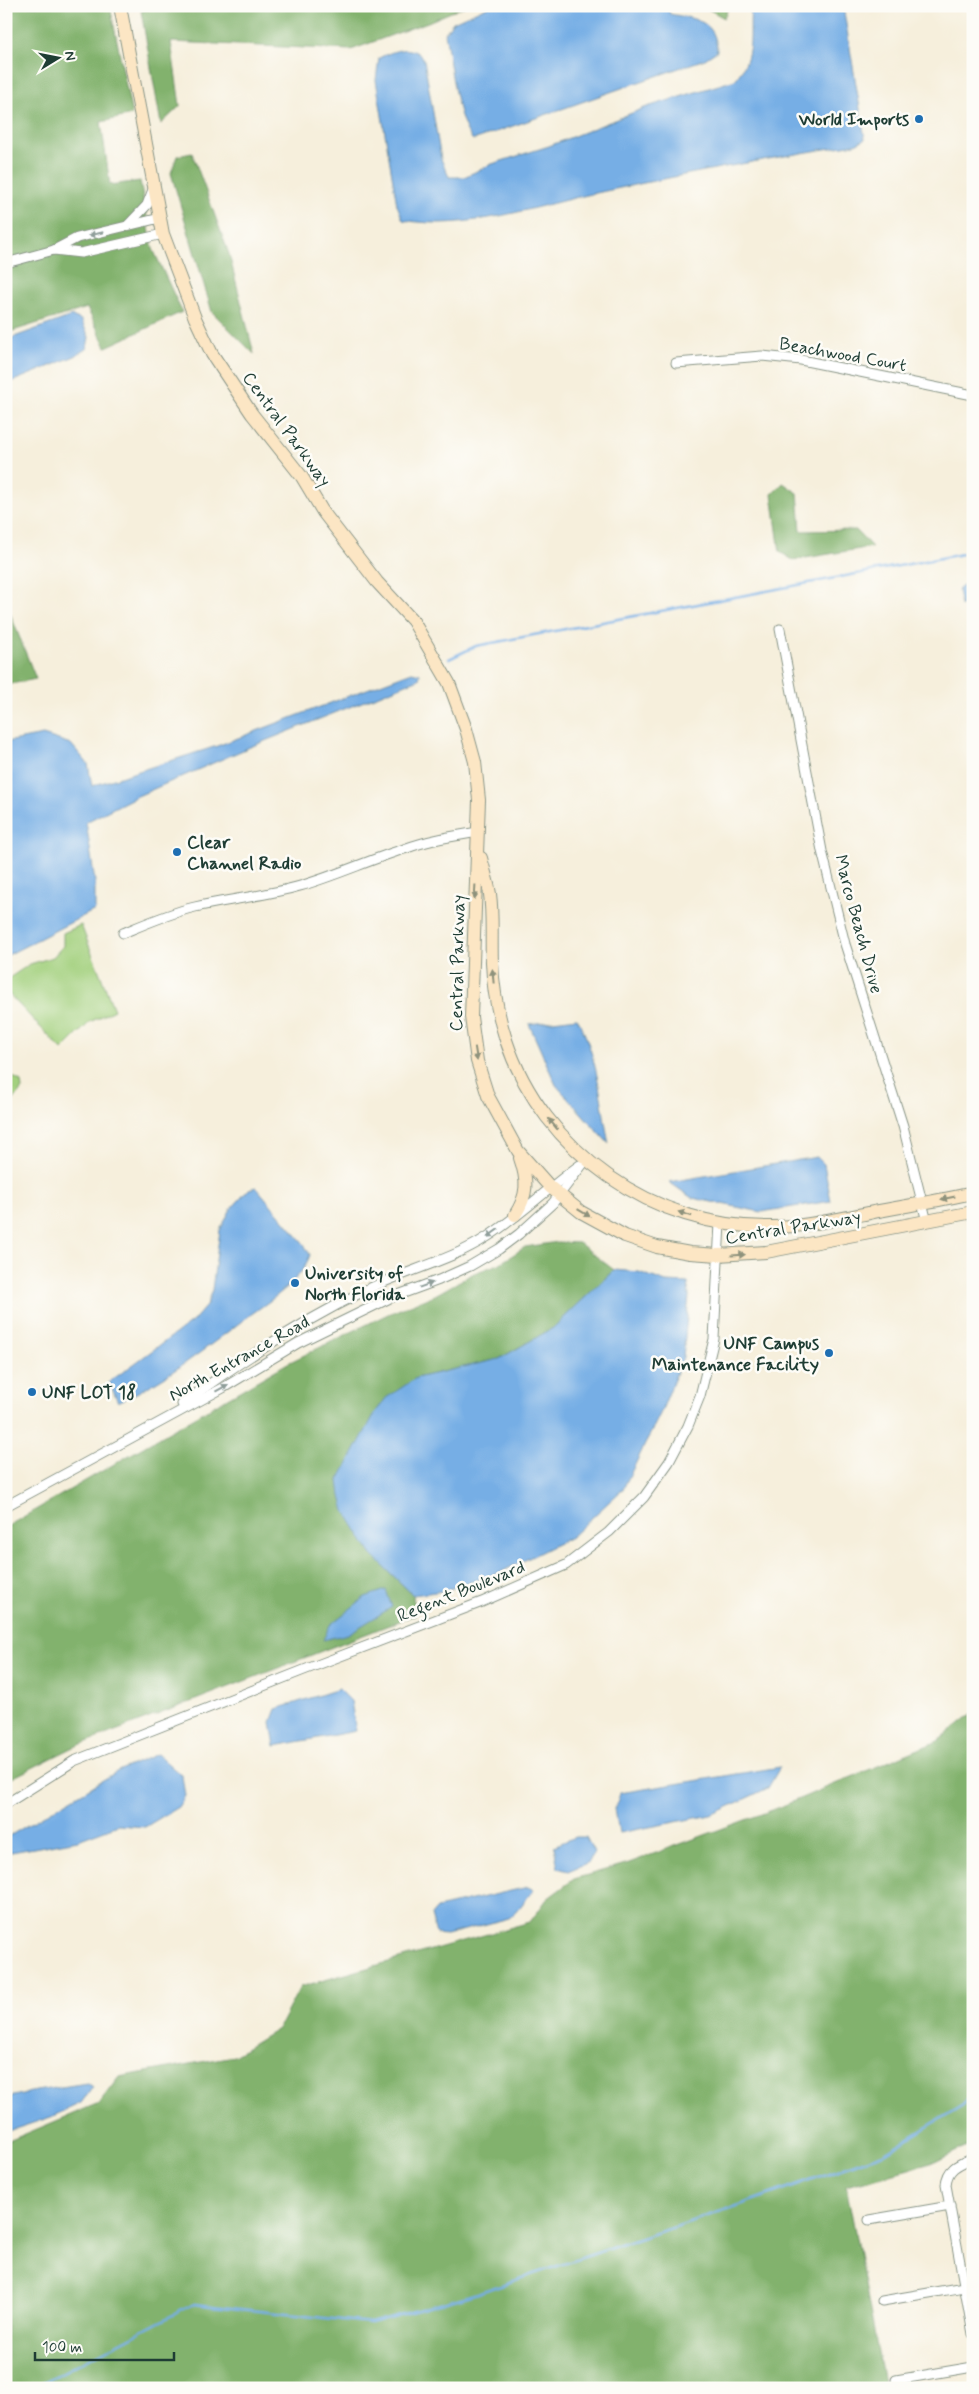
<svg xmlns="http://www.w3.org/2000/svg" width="979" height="2394" viewBox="0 0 979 2394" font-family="Mynerve,sans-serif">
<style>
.green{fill:#a3d07e;stroke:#618659}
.forest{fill:#82b26d;stroke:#507850}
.water{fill:#76aee5;stroke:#4a768c}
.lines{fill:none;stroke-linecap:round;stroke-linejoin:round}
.stream{stroke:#76aee5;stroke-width:2.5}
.street-casing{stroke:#8a9688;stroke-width:11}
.secondary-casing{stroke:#8a9688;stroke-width:14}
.street{stroke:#fff;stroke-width:9}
.secondary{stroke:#fce6c4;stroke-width:12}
.oneway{fill:#8f9e9a}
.oneway2{fill:#8e927c}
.poi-dot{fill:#1f6fb2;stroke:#fdfcf7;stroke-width:2}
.labels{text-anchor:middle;stroke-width:5;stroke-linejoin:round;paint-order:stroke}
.poi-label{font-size:18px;font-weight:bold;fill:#1f3d34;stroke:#fdfcf7;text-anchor:start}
.street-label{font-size:18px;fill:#1f3d34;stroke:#fdfcf7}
</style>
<rect width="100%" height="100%" fill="#fdfcf7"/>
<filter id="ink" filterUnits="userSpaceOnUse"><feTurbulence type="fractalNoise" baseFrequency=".02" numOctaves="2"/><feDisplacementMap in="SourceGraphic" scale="10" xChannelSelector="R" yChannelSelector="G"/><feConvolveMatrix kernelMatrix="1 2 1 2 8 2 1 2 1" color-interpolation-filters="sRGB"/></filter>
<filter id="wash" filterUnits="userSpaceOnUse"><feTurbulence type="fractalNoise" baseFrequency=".0096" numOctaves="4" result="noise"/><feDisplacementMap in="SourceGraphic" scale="20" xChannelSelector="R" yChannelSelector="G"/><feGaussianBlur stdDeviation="1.12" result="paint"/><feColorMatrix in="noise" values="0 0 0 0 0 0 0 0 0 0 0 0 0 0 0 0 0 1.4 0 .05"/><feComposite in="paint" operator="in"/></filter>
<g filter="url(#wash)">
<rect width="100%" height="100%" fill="#f6efdc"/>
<g class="green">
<path d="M81,925L114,1010L90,1022L62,1050L6,991V980L30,964L53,957L63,946V933Z"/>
<path d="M6,1072L21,1082L22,1089L6,1110Z"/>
</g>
<g class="forest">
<path d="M6,6H110L132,115L101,122L110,185L140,181L153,249L182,312L106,347L87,308L6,333Z"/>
<path d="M159,6H465L428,22L351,50L171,42L180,106L161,124L141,11Z"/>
<path d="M703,6H729L724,18Z"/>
<path d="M192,153L229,254L254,354L212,312L171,173L177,156Z"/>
<path d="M783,483L798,493L801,531L856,530L872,547L793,560L780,552L772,494Z"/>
<path d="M6,603L36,679L6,685Z"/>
<path d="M558,1242L579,1243L614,1270L553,1328L499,1359L416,1378L339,1480L371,1554L413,1595L415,1615L74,1747L6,1781V1527L286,1364L388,1314L435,1295L474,1273L499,1264L525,1247Z"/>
<path d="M973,1713V2143L935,2162L846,2186L885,2388H6V2142L99,2103L119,2077L234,2056L278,2029L300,1987L530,1922L547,1899L574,1879L629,1863L775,1809L938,1741Z"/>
</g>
<g class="water">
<path d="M489,6H667L670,14C696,19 716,20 717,51L705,59L473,140C456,122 450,60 445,33L453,22Z"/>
<path d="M751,6H843L865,139L855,144C770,158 685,174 601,192C537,205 469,232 403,220L397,205L376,80L379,58C395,50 413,43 424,60L441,159L449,177H464L492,164L549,146L647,107L735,80C756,54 748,36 751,6Z"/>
<path d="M72,316L81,320L89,337L87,348L75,356L6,384V340Z"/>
<path d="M973,583V607L961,606L958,590L964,585Z"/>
<path d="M412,672L420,674L419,679L250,747L133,798L86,822L95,882V910L6,956V742L43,735L71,744L88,764L92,786L217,746Z"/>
<path d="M577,1018C598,1055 601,1104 609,1144L556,1085L529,1024Z"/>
<path d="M817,1157L824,1164L831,1201L761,1212L692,1198L669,1182Z"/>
<path d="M256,1187L304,1244L310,1255C300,1283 269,1301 246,1318C205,1349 165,1381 118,1402L109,1382L193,1321L206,1306L212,1290L220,1230L231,1209L249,1189Z"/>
<path d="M614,1270L639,1272L666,1282L688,1283L689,1296L683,1357L662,1410L623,1489L571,1537L501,1572L443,1591L413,1595L371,1554L345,1511L341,1496L339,1480L375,1413L386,1398L416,1378L499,1359L553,1328Z"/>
<path d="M386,1590L392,1607L348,1634L323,1640L330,1625L365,1597Z"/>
<path d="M339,1689L351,1701L356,1731L275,1746L271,1722L276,1709Z"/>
<path d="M157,1754L182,1776L185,1796L178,1807L145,1827L118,1825L78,1840L6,1853V1838L118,1771Z"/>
<path d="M780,1767L768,1788L711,1815L619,1833L615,1809L620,1793Z"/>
<path d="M575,1837H586L594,1852L589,1862L568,1871L558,1868L554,1846Z"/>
<path d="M528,1887L534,1890C525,1899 519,1911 509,1918L446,1935L436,1934L431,1915L437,1908Z"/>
<path d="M87,2083L93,2087L81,2103L51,2117L6,2132V2098L30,2092Z"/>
</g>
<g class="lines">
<g class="stream">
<path d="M449,659L476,646L973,552"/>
<path d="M32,2388L194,2304L371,2323L468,2296L737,2206L883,2154L963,2105L973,2092"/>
</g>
</g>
</g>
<g filter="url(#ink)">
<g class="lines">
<defs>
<g id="street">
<path d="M128,225L147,205L154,187"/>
<path d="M54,250L81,253L163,234"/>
<path d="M6,263L54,250L77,238L160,218"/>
<path d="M676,363L762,356L801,360L973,395"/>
<path d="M780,629L822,851L845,944L903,1126L927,1222"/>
<path d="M123,933C147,923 170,913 195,907C230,899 265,896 300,886C335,876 369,860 404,849C428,840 453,836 478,832"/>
<path d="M182,1404C240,1361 301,1322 366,1290C405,1271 450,1261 487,1237C520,1216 549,1187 580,1165"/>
<path d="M6,1506L223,1388L298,1343L390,1298L439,1280L470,1266L499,1249L519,1234L553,1203L586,1160"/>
<path d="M6,1804L74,1761L304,1670L482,1602L566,1565L609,1532L644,1497L669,1462L688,1426L700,1396L714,1339L720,1223"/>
<path d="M973,2158C959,2164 947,2168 946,2185L973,2334"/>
<path d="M869,2220L950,2206"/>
<path d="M882,2301L964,2287"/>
<path d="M896,2380L973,2367"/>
</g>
<g id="secondary">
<path d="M120,6L163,234L195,318L212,354L252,414L302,477L323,512L377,582L413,621L449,683L466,729L475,762L479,800L471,1017L477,1061L488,1096L518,1151L550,1187L581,1212L625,1236L657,1247L690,1253L718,1255L766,1252L973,1212"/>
<path d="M481,858C484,870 488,882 490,894C493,917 491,940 492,962C493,989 498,1015 506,1040C543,1152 654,1229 772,1227C805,1227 837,1219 869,1213C904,1206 938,1201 973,1193"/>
<path d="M515,1215C528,1195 528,1181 520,1158"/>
</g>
</defs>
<use href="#street" class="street-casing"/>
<use href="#secondary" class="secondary-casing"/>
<use href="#street" class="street"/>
<use href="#secondary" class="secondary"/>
</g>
<defs><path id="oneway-solid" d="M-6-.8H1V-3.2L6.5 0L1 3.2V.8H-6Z" transform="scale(1.25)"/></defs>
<g class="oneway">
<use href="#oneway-solid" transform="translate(96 234) rotate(167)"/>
<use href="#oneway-solid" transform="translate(493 1233) rotate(144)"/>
<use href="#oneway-solid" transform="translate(426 1285) rotate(-20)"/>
<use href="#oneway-solid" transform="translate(222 1388) rotate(-29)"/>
</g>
<g class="oneway2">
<use href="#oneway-solid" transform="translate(475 892) rotate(93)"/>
<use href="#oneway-solid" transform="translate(493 976) rotate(-95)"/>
<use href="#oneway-solid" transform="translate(476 1054) rotate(81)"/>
<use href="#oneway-solid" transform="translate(553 1124) rotate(-130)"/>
<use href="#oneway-solid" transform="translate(948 1198) rotate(169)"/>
<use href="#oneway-solid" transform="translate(584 1213) rotate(31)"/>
<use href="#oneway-solid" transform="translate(685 1214) rotate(-162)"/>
<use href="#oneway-solid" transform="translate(738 1255) rotate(-3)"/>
</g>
</g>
<g class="poi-dot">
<circle cx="919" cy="119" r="5"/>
<circle cx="177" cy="852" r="5"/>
<circle cx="295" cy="1283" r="5"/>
<circle cx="829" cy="1353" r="5"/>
<circle cx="32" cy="1392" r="5"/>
</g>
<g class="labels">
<g class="poi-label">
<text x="909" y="125" text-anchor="end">World Imports</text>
<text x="187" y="848">Clear<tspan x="187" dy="21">Channel Radio</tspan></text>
<text x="305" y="1279">University of<tspan x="305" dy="21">North Florida</tspan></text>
<text x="819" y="1349" text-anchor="end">UNF Campus<tspan x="819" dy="21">Maintenance Facility</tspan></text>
<text x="42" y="1398">UNF LOT 18</text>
</g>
<g class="street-label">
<text transform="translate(843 354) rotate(10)" y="6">Beachwood Court</text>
<text transform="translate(287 429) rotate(54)" y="6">Central Parkway</text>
<text transform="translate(859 924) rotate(75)" y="6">Marco Beach Drive</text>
<text transform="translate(457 963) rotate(-89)" y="6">Central Parkway</text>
<text transform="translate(793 1227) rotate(-9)" y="6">Central Parkway</text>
<text transform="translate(239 1358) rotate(-29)" y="6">North Entrance Road</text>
<text transform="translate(461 1591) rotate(-22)" y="6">Regent Boulevard</text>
</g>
</g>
<rect width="979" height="2394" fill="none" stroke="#fdfcf7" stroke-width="25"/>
<g transform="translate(58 58) rotate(80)" stroke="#fdfcf7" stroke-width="4" paint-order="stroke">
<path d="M0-4L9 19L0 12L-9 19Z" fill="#1f3d34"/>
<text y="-8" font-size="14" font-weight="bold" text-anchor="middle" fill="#1f3d34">N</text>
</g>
<path d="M35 2352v8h139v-8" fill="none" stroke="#1f3d34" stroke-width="2.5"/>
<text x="42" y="2352" font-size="15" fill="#1f3d34" stroke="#fdfcf7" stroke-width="4" paint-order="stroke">100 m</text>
</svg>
